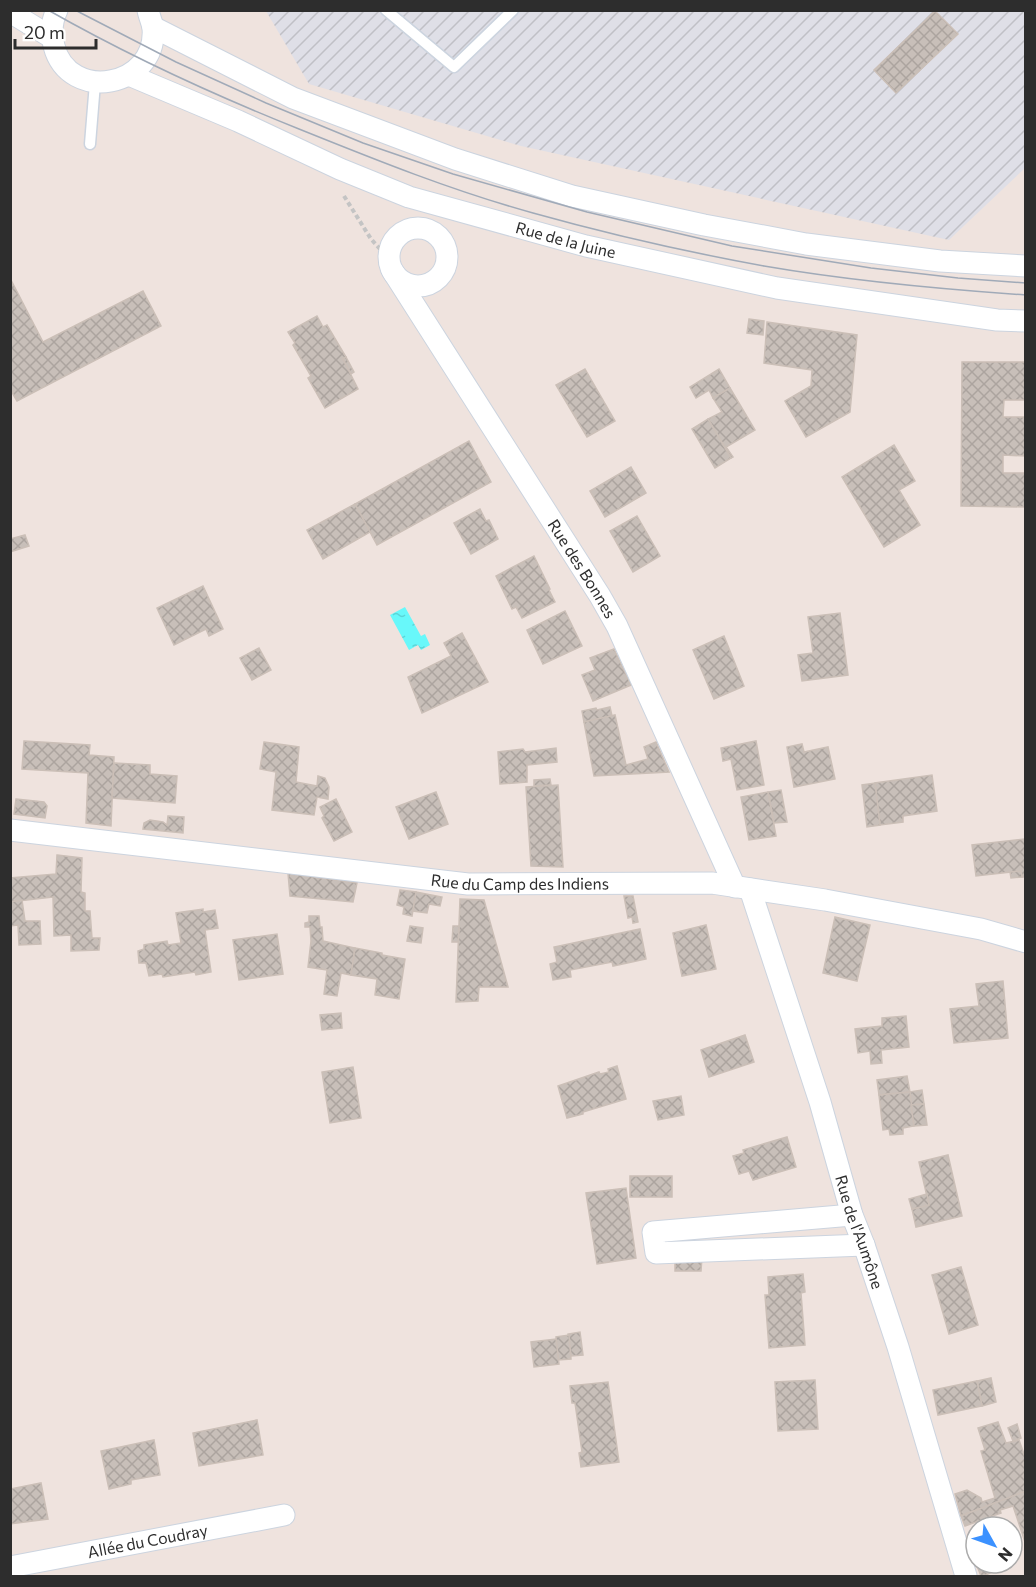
<svg xmlns="http://www.w3.org/2000/svg" width="1036" height="1587" viewBox="0 0 1036 1587" font-family="Commissioner,sans-serif">
<style>
.industrial{fill:url(#industrial-furrows)}
.water{fill:url(#water-ripples)}
.building{fill:url(#building-cross-hatch);stroke:#cbbfb7;stroke-width:1.5}
.lines{fill:none;stroke-linecap:round;stroke-linejoin:round}
.service-casing{stroke:#ccd4df;stroke-width:13}
.minor-casing{stroke:#ccd4df;stroke-width:23}
.path{stroke:#c4c4c4;stroke-width:4;stroke-dasharray:4.5 3;stroke-linecap:butt}
.service{stroke:#fff;stroke-width:10}
.minor{stroke:#fff;stroke-width:21}
.tram{stroke:#a0aab8;stroke-width:1.5}
.labels{text-anchor:middle;stroke-width:5;stroke-linejoin:round;paint-order:stroke}
.street-label{font-size:16px;fill:#2d2d2d;stroke:#fff}
</style>
<defs>
<pattern id="industrial-furrows" width="10" height="10" patternUnits="userSpaceOnUse" patternTransform="scale(1.5)"><rect width="10" height="10" fill="#dfdfe7"/><path d="M-1 1l2-2M0 10L10 0M9 11l2-2" fill="none" stroke="#c0c0c6"/></pattern>
<pattern id="water-ripples" width="26" height="14" patternUnits="userSpaceOnUse" patternTransform="scale(1.5)"><rect width="26" height="14" fill="#68f8fa"/><path d="M2 4q2-2 4 0t4 0M15 11q2-2 4 0t4 0" fill="none" stroke="#5ad5d7"/></pattern>
<pattern id="building-cross-hatch" width="8" height="8" patternUnits="userSpaceOnUse" patternTransform="scale(1.5)"><rect width="8" height="8" fill="#c8bfb9"/><path d="M0 0l8 8M0 8l8-8" fill="none" stroke="#aca49f"/></pattern>
</defs>
<rect width="100%" height="100%" fill="#efe3de"/>
<path class="industrial" d="M266,11H1025V168L949,240L521,146L309,84Z"/>
<path class="water" d="M405,607L421,636L425,634L430,645L421,650L418,645L409,650L390,615Z"/>
<g class="building">
<path d="M935,11L958,34L896,93L874,70Z"/>
<path d="M10,278L43,342L143,291L161,326L17,401L10,389Z"/>
<path d="M317,316L323,327L327,325L346,357L343,359L358,389L325,408L308,378L311,376L293,345L295,343L288,332Z"/>
<path d="M749,319L764,321L763,335L747,333Z"/>
<path d="M767,322L857,335L850,412L806,437L785,401L811,386L812,370L764,363Z"/>
<path d="M346,357L354,372L351,374L343,359Z"/>
<path d="M962,362H1026V400H1004L1003,417H1026V456L1003,455V473H1026V507L961,506Z"/>
<path d="M585,369L615,421L587,437L556,385Z"/>
<path d="M719,369L730,388L713,398L709,390L696,398L690,387Z"/>
<path d="M730,388L755,430L726,447L733,457L731,458L708,419L722,412L713,398Z"/>
<path d="M708,419L731,458L715,468L692,429Z"/>
<path d="M469,441L491,482L377,545L355,504Z"/>
<path d="M894,445L915,481L899,490L920,525L884,547L842,477Z"/>
<path d="M631,467L646,493L605,517L590,491Z"/>
<path d="M355,504L370,532L323,559L307,530Z"/>
<path d="M480,509L486,521L489,520L498,539L471,554L454,523Z"/>
<path d="M637,516L660,556L633,572L610,531Z"/>
<path d="M25,535L29,546L10,552V539Z"/>
<path d="M534,556L550,589L549,590L555,602L522,618L516,607L512,609L496,576Z"/>
<path d="M203,586L223,629L209,636L206,629L174,645L157,608Z"/>
<path d="M565,611L582,646L543,664L527,630Z"/>
<path d="M840,613L848,675L802,681L798,655L813,653L808,617Z"/>
<path d="M462,633L488,682L422,713L408,677L451,656L444,643Z"/>
<path d="M724,636L744,686L714,699L693,650Z"/>
<path d="M259,648L271,670L252,680L240,658Z"/>
<path d="M614,649L631,685L593,701L582,675L595,670L590,658Z"/>
<path d="M610,707L612,716L584,722L582,711L596,708L597,710Z"/>
<path d="M615,715L626,765L648,759L644,747L656,742L669,772L594,776L584,722Z"/>
<path d="M24,741L90,745L89,755L114,757L111,826L86,823L88,773L22,769Z"/>
<path d="M756,741L764,785L737,790L731,759L723,761L721,748Z"/>
<path d="M264,742L299,747L296,782L317,786L318,776L325,778L329,787L328,799L317,797L314,815L272,810L276,772L260,769Z"/>
<path d="M802,744L804,752L828,747L835,779L794,787L787,747Z"/>
<path d="M556,748L557,762L527,765V782L500,784L498,752L523,749L525,752Z"/>
<path d="M114,763L150,765V774L177,776L175,803L112,798Z"/>
<path d="M932,775L937,811L903,816V822L880,825L875,783Z"/>
<path d="M550,779L551,785L534,786V780Z"/>
<path d="M875,783L880,825L867,827L862,785Z"/>
<path d="M558,785L563,867L531,866L526,787Z"/>
<path d="M781,790L787,822L774,823L768,792Z"/>
<path d="M436,792L448,824L409,839L396,807Z"/>
<path d="M768,792L776,836L749,840L741,797Z"/>
<path d="M16,799L44,802L47,806L45,818L14,814Z"/>
<path d="M336,799L352,832L334,841L322,818L324,816L320,807Z"/>
<path d="M168,816L184,817L183,833L143,829L144,823L150,820L163,822L167,825Z"/>
<path d="M1024,839L1026,850V877H1022L1021,871L976,876L972,845Z"/>
<path d="M57,855L82,858L81,892L85,893V911H90L92,938H100L99,950L71,951V935L54,936L53,897L10,902V878L56,874Z"/>
<path d="M1021,871L1022,877L1011,878L1010,872Z"/>
<path d="M288,873L357,883L353,902L290,896Z"/>
<path d="M400,890L416,892L412,916L403,914L404,907L397,905Z"/>
<path d="M416,892L442,897L440,906L429,904L427,913L413,911Z"/>
<path d="M624,896H633L638,922L633,923L632,917L628,918Z"/>
<path d="M460,899L484,900L508,987H479L478,1001L456,1002Z"/>
<path d="M22,900L25,921H40L41,944L19,945L18,925L10,926V902Z"/>
<path d="M203,909V912L215,910L218,928L205,930L211,972L196,975L195,972L163,977L162,974L149,976L146,963H139L138,951L144,949V945L167,941L168,945L181,943L176,913Z"/>
<path d="M309,916H319L320,927H322L323,941L355,948L351,975L341,973L337,996L324,994L327,970L308,967L311,941L310,927H305V923L309,922Z"/>
<path d="M835,917L870,925L857,981L823,973Z"/>
<path d="M706,925L716,969L682,976L673,933Z"/>
<path d="M410,926L423,928L421,943L407,941Z"/>
<path d="M453,926H459L458,942H452Z"/>
<path d="M640,929L646,959L613,966L612,962L570,970L571,977L553,980L550,964L557,962L554,947Z"/>
<path d="M277,934L283,974L239,980L233,940Z"/>
<path d="M355,948L382,953V955L405,959L399,999L375,995L377,979L351,975Z"/>
<path d="M1003,981L1008,1038L954,1043L950,1009L979,1006L976,984Z"/>
<path d="M341,1013L342,1028L322,1030L320,1015Z"/>
<path d="M906,1016L909,1047L881,1050L882,1063L871,1064L870,1051L858,1053L855,1029L882,1026V1018Z"/>
<path d="M745,1035L754,1062L709,1077L701,1050Z"/>
<path d="M617,1066L626,1099L583,1112V1114L567,1118L558,1086L599,1072L600,1074L609,1072L608,1069Z"/>
<path d="M353,1067L361,1118L330,1123L322,1072Z"/>
<path d="M907,1076L910,1092L879,1095L877,1080Z"/>
<path d="M922,1090L924,1104L911,1105L910,1092Z"/>
<path d="M910,1092L914,1126L903,1128V1134L890,1135L889,1129L883,1130L879,1095Z"/>
<path d="M681,1096L684,1115L658,1120L653,1101Z"/>
<path d="M924,1104L927,1125L914,1126L911,1105Z"/>
<path d="M787,1137L796,1167L753,1180L749,1171L739,1174L733,1156L744,1153L743,1150Z"/>
<path d="M948,1155L962,1216L916,1227L912,1209L929,1205L919,1162Z"/>
<rect x="630" y="1176" width="42" height="21"/>
<path d="M626,1188L636,1258L597,1264L586,1193Z"/>
<path d="M927,1194L929,1205L912,1209L909,1199Z"/>
<path d="M675,1257H702L701,1271H675Z"/>
<path d="M961,1267L978,1325L949,1334L932,1275Z"/>
<path d="M803,1274L805,1292L801,1293L805,1345L769,1348L765,1295H769L768,1277Z"/>
<path d="M580,1332L583,1355L571,1356L568,1334Z"/>
<path d="M569,1335L571,1359L558,1360L556,1337Z"/>
<path d="M556,1339L559,1364L534,1367L531,1342Z"/>
<path d="M991,1378L996,1402L982,1406L977,1381Z"/>
<path d="M815,1380L818,1429L778,1431L775,1382Z"/>
<path d="M977,1381L982,1406L938,1415L933,1390Z"/>
<path d="M608,1382L619,1462L581,1467L579,1453L582,1452L575,1403H572L570,1386Z"/>
<path d="M257,1420L263,1455L199,1466L193,1433Z"/>
<path d="M998,1422L1006,1443L1019,1440L1026,1460V1491L961,1516L955,1494L967,1490L981,1498L982,1502L995,1498L981,1451L985,1450L978,1428Z"/>
<path d="M1017,1424L1021,1438L1013,1441L1008,1428Z"/>
<path d="M154,1440L160,1475L131,1480V1484L109,1489L101,1451Z"/>
<path d="M41,1483L48,1519L10,1524V1489Z"/>
<path d="M1026,1491V1545L1013,1506L1000,1510L1001,1513L965,1526L961,1516Z"/>
<path d="M976,1563H1005L1006,1565L984,1576H981Z"/>
</g>
<g class="lines">
<defs>
<g id="service">
<path d="M386,10L454,67L513,10"/>
<path d="M90,144L95,83"/>
</g>
<g id="minor">
<path d="M57,10C51,22 51,34 54,46C69,104 158,87 153,28C152,22 149,16 148,10"/>
<path d="M10,12L51,37"/>
<path d="M153,27L293,98L455,159L572,196L704,225L806,244L940,261L1026,266"/>
<path id="s1" d="M129,75L238,121L340,169L409,197L586,246L777,288L997,320L1026,321"/>
<circle cx="418" cy="257" r="29"/>
<path id="s2" d="M392,270L600,596L617,626L735,887"/>
<path id="s3" d="M10,830L468,884L712,883L825,900L981,929L1026,942"/>
<path id="s4" d="M750,889L820,1102L852,1215L864,1245L898,1347L966,1576"/>
<path d="M852,1215L653,1232L656,1253L864,1245"/>
<path id="s5" d="M10,1567L284,1515"/>
</g>
</defs>
<use href="#service" class="service-casing"/>
<use href="#minor" class="minor-casing"/>
<path class="path" d="M344,196L371,239L380,249"/>
<use href="#service" class="service"/>
<use href="#minor" class="minor"/>
<g class="tram">
<path d="M48,10C129,56 214,95 299,129C376,160 453,191 533,213C608,234 687,252 764,266C851,281 938,289 1026,295"/>
<path d="M75,10L176,62L266,103L363,143L453,174L587,212L732,246L871,268L958,278L1026,283"/>
</g>
</g>
<g class="labels">
<g class="street-label">
<text dy="6" stroke="none"><textPath href="#s1" startOffset="468">Rue de la Juine</textPath></text>
<text dy="6" stroke="none"><textPath href="#s2" startOffset="354">Rue des Bonnes</textPath></text>
<text dy="6" stroke="none"><textPath href="#s3" startOffset="513">Rue du Camp des Indiens</textPath></text>
<text dy="6" stroke="none"><textPath href="#s4" startOffset="360">Rue de l'Aumône</textPath></text>
<text dy="6" stroke="none"><textPath href="#s5" startOffset="140">Allée du Coudray</textPath></text>
</g>
</g>
<rect width="1036" height="1587" fill="none" stroke="#2d2d2d" stroke-width="24"/>
<g transform="translate(994 1545) rotate(130)"><circle r="28" fill="#ffffff" stroke="#ababab" stroke-width="1.5"/>
<path d="M0-4.5L10 22L0 15L-10 22Z" fill="#3b91ff"/>
<text y="-9" font-size="16" font-weight="bold" text-anchor="middle" fill="#2d2d2d">N</text>
</g>
<path d="M15 39v9h81v-9" fill="none" stroke="#2d2d2d" stroke-width="3"/>
<text x="24" y="39" font-size="18" fill="#2d2d2d" stroke="#ffffff" stroke-width="4.5" paint-order="stroke">20 m</text>
</svg>
